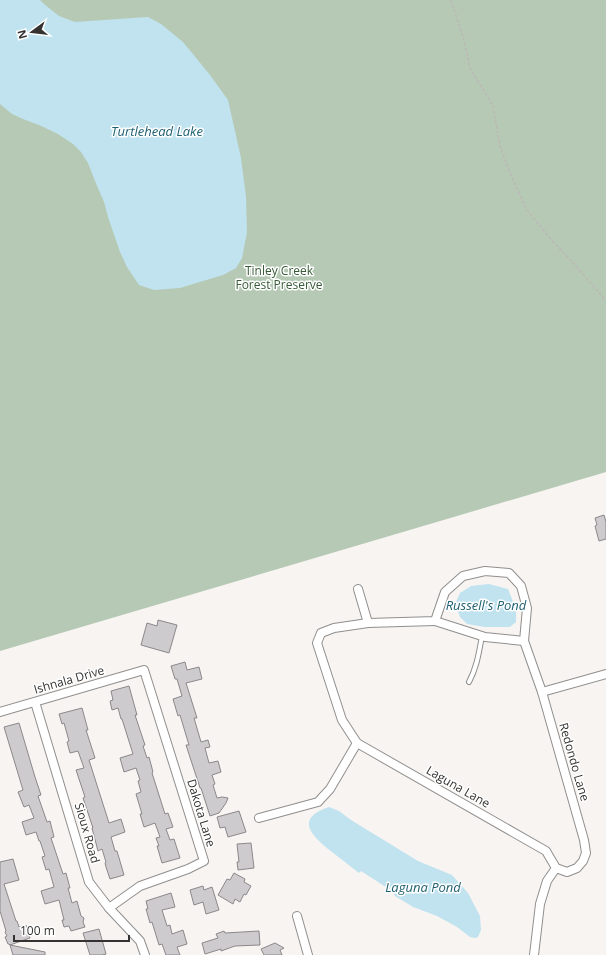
<svg xmlns="http://www.w3.org/2000/svg" width="606" height="955" viewBox="0 0 606 955" font-family="'Open Sans',sans-serif">
<style>
.green{fill:#b6c9b5}
.water{fill:#c0e3ef}
.building{fill:#cecbce;stroke:#8a888a}
.lines{fill:none;stroke-linecap:round;stroke-linejoin:round}
.lane-casing{stroke:#918f8d;stroke-width:6}
.street-casing{stroke:#918f8d;stroke-width:10}
.path{stroke:#bbb8b6;stroke-width:1.5;stroke-dasharray:3 2;stroke-linecap:butt}
.lane{stroke:#fff;stroke-width:4}
.street{stroke:#fff;stroke-width:8}
.labels{text-anchor:middle;stroke-width:3;stroke-linejoin:round;paint-order:stroke}
.park-label{font-size:12px;fill:#375a36;stroke:#fff}
.street-label{font-size:12px;fill:#343332;stroke:#fff}
.water-label{font-size:13px;font-style:italic;fill:#1f6072;stroke:#fff}
</style>
<rect width="100%" height="100%" fill="#f8f4f2"/>
<path class="green" d="M0,0H606V472L0,651Z"/>
<g class="water">
<path d="M0,0H40L44,4L59,16L75,22L148,17L161,24L183,42L210,75L228,100L241,158L246,197L247,232L242,258L236,268L223,275L180,288L154,290L139,285L127,267L120,252L109,220L104,202L95,181L88,163L81,152L73,144L58,134L39,125L23,119L12,114L0,104Z"/>
<path d="M489,584L508,589L516,609V622L510,627H485L467,624L460,617L455,604L460,593L471,586Z"/>
<path d="M329,807L339,811L351,820L418,861L452,875L468,893L480,916L481,930L478,937L475,938L470,937L457,927L437,916L413,907L395,896L392,891L361,871L359,873C350,866 341,859 332,852C313,837 293,819 329,807Z"/>
</g>
<g class="building">
<path d="M604,515L606,522V539L599,541L595,526L597,525L595,518Z"/>
<path d="M158,620L177,625L169,653L141,645L147,623L157,626Z"/>
<path d="M185,662L187,670L199,667L202,679L186,683L197,718H194L201,742L208,740L210,747L205,748L209,763L218,761L221,772L212,775L215,784L213,785L217,798L222,797L228,798L226,803L219,813L210,816L201,788H200L186,745H189L180,715L178,716L173,699L182,696L177,679H175L171,666Z"/>
<path d="M129,686L137,715H135L145,745L143,746L147,758L149,757L153,772L152,773L165,814L168,813L173,827L166,829L170,840L174,839L180,858L162,863L157,846H159L156,838L160,837L155,823L144,827L140,814H142L136,794L141,792L138,781L140,780L136,768L124,772L120,758L133,754L122,719H121L118,708L112,710L110,701L113,700L111,691Z"/>
<path d="M82,708L88,730H86L95,758L89,760L109,823L121,819L125,832L111,837L115,851H117L124,875L110,879L106,867L105,863L106,862L102,849L98,851L92,828H93L83,798L85,797L76,770L84,768L78,751L70,753L67,742L69,741L64,723L62,724L59,714Z"/>
<path d="M19,723L35,777L41,795L38,796L47,822L50,821L54,837L51,838L63,874L66,873L70,888H68L72,903L77,901L81,916L84,918L83,922L85,927L71,931L69,926L64,927L62,920H64L59,900L45,904L41,891L54,887L49,869L46,870L42,857L45,856L40,841H39L36,832L26,835L22,822L34,818L29,805L24,807L18,792L23,790L4,727Z"/>
<path d="M239,811L246,832L228,837L225,827L220,828L217,817Z"/>
<path d="M251,843L254,868L238,870L237,862H239L237,844Z"/>
<path d="M13,859L19,880L4,884L16,921H17L19,927L26,925L30,938L10,945L9,944H8L5,937L7,936L5,932L6,931L0,911V862Z"/>
<path d="M234,873L245,879L244,882L251,886L246,895L244,894L240,902L235,899L233,904L218,895L227,879L230,880Z"/>
<path d="M203,886L204,890L212,887L219,910L206,914L203,902L194,905L190,890Z"/>
<path d="M171,893L175,907L162,910L167,926L170,925L172,934L183,930L187,944L177,947L180,955H166L162,944L159,945L152,922L150,923L146,909H148L146,901Z"/>
<path d="M99,929L106,954L102,955H90L83,933Z"/>
<path d="M224,931L225,933L259,931L260,945L235,946L221,951V949L205,954L202,943L218,938L216,934Z"/>
<path d="M275,943L284,948L280,950L282,955H264L261,949Z"/>
<path d="M10,945L45,952V955H13Z"/>
</g>
<g class="lines">
<defs>
<path id="lane" d="M469,682C477,667 479,652 482,636"/>
<g id="street">
<path d="M358,589L368,623"/>
<path d="M435,621L485,637L524,641"/>
<path d="M542,692L606,674"/>
<path d="M35,702L89,882L109,908L140,941L145,955"/>
<path d="M0,712L144,670L204,861L188,869L140,886L109,908"/>
<path d="M259,818L318,802L330,789L357,743"/>
<path d="M297,916L308,955"/>
<path d="M534,955L540,904L547,881L556,868L546,851L357,743L342,720L317,643L321,633L334,628L368,623L435,621L445,592L463,576L485,571L509,573L521,586L527,608L524,641L542,692L584,840L586,853L583,861L577,868L567,872L556,868"/>
</g>
</defs>
<use href="#lane" class="lane-casing"/>
<use href="#street" class="street-casing"/>
<path class="path" d="M451,0L464,40L470,68L493,106L500,146L510,173L527,210L549,237L576,266L606,301"/>
<use href="#lane" class="lane"/>
<use href="#street" class="street"/>
</g>
<g class="labels">
<g class="park-label">
<text x="279" y="275">Tinley Creek<tspan x="279" dy="14">Forest Preserve</tspan></text>
</g>
<g class="street-label">
<text transform="translate(69 680) rotate(-16)" y="4">Ishnala Drive</text>
<text transform="translate(574 762) rotate(74)" y="4">Redondo Lane</text>
<text transform="translate(458 787) rotate(30)" y="4">Laguna Lane</text>
<text transform="translate(201 813) rotate(73)" y="4">Dakota Lane</text>
<text transform="translate(87 833) rotate(74)" y="4">Sioux Road</text>
</g>
<g class="water-label">
<text x="157" y="136">Turtlehead Lake</text>
<text x="486" y="610">Russell's Pond</text>
<text x="423" y="892">Laguna Pond</text>
</g>
</g>
<g transform="translate(32 32) rotate(255)" stroke="#ffffff" stroke-width="3" paint-order="stroke">
<path d="M0-3L7 15L0 10L-7 15Z" fill="#343332"/>
<text y="-6" font-size="11" font-weight="bold" text-anchor="middle" fill="#343332">N</text>
</g>
<path d="M14 935v6h115v-6" fill="none" stroke="#343332" stroke-width="2"/>
<text x="20" y="935" font-size="12" fill="#343332" stroke="#ffffff" stroke-width="3" paint-order="stroke">100 m</text>
</svg>
